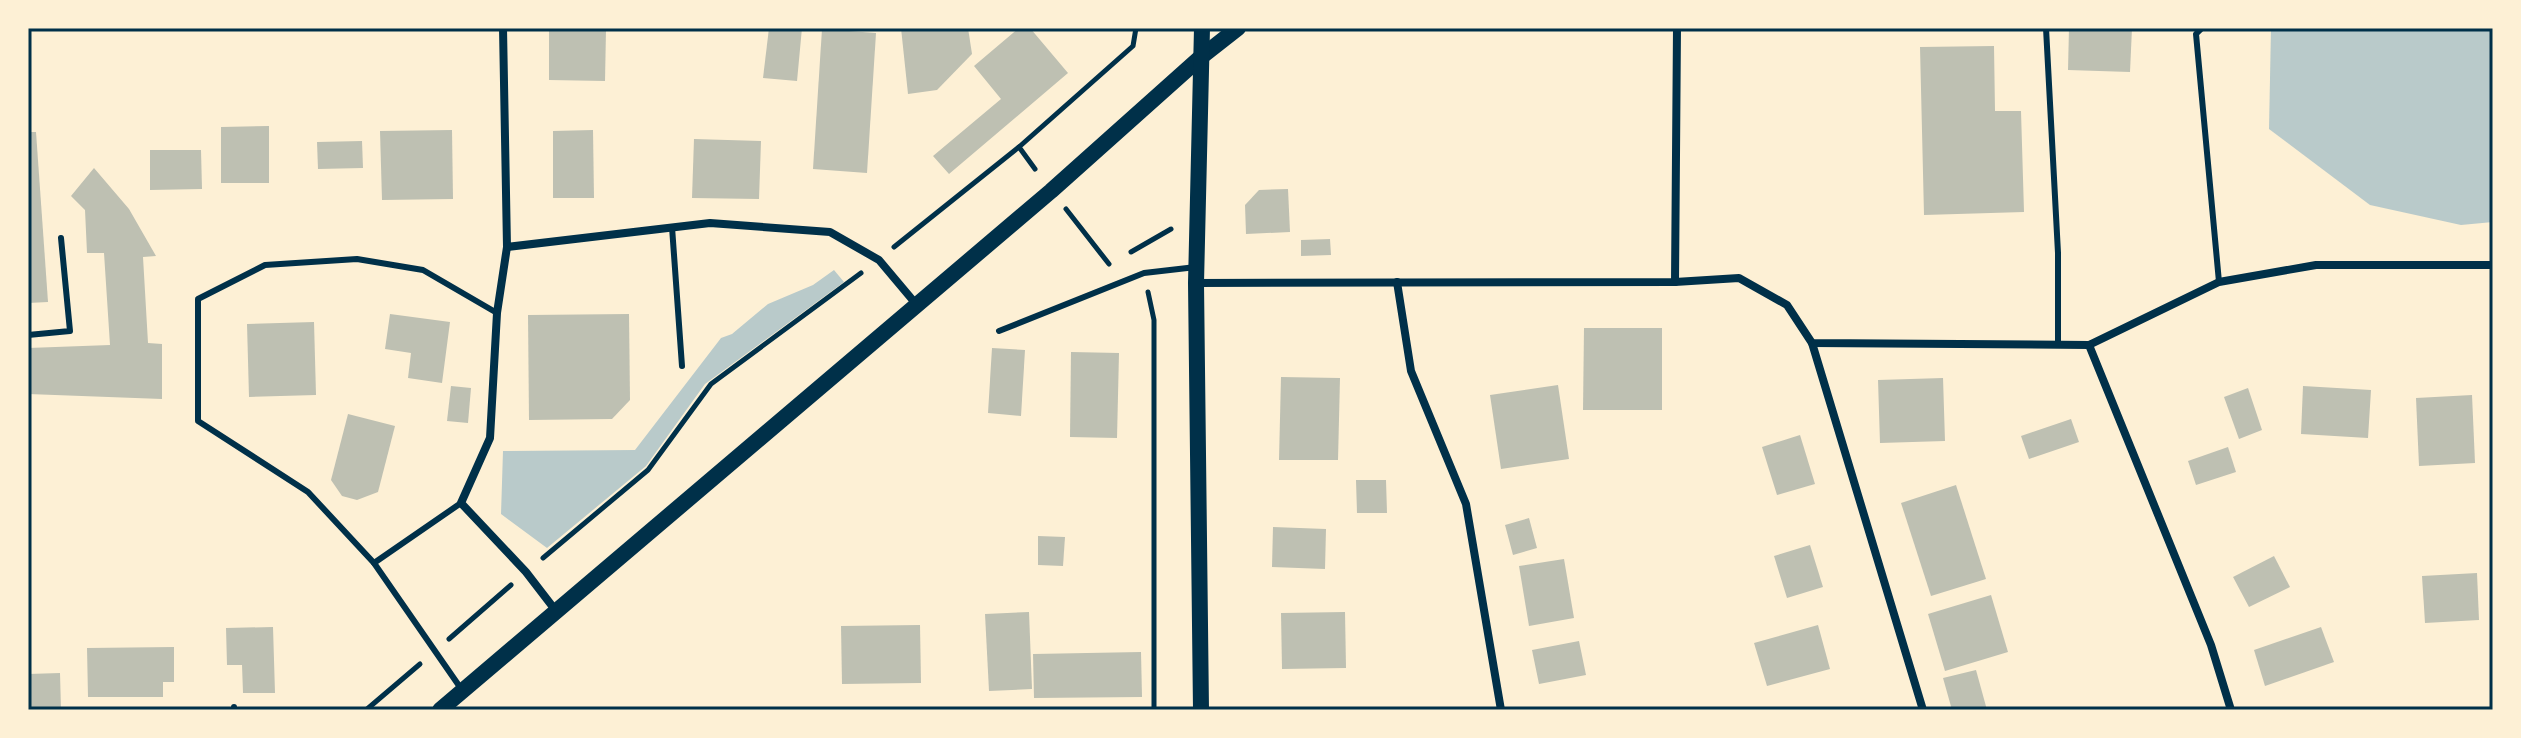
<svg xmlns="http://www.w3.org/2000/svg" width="2521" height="738" viewBox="0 0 2521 738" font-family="'Noto Sans',sans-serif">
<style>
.green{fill:#b9caca}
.building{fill:#bec0b2}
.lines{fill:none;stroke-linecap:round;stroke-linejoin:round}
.path{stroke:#003049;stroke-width:5}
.service{stroke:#003049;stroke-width:6}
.minor{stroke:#003049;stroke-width:8}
.secondary{stroke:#003049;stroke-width:16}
.neatline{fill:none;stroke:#003049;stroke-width:3}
</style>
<rect width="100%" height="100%" fill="#fdf0d5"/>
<g class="green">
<path d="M2271,28H2493V222L2461,225L2370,205L2269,129Z"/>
<path d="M834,270L844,282L705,384L646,466L547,548L501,514L503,451L635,450L721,338L732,334L768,304L813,285Z"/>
</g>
<g class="building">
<path d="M769,28H802L797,81L763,78Z"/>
<path d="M901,28H968L972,54L937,90L908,94Z"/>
<path d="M1019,28H1030L1068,73L949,174L933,156L1001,99L974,66Z"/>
<path d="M2069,28H2132L2130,72L2068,70Z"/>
<path d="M549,29L606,30L605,81L549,80Z"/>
<path d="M822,29L876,33L867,173L813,169Z"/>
<path d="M1994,46L1995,111H2021L2024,212L1924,215L1920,47Z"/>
<path d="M269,126V183H221V127Z"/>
<path d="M452,130L453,199L382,200L380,131Z"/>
<path d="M593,130L594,198H553V131Z"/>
<path d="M28,132H36L48,302L28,303Z"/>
<path d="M694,139L761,141L759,199L692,198Z"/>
<path d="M362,141L363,168L318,169L317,142Z"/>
<path d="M150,150H201L202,189L150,190Z"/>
<path d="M94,168L129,209L156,256L143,257L148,343L162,344V399L28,394V348L110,345L104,253H87L85,210L71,196Z"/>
<path d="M1288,189L1290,232L1246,234L1245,205L1259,190Z"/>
<path d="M1330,239L1331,255L1301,256V240Z"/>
<path d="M390,314L450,322L442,383L408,378L411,353L385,349Z"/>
<path d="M629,314L630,400L612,419L529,420L528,315Z"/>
<path d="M314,322L316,395L249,397L247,324Z"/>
<path d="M1584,328H1662V410H1583Z"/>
<path d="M992,348L1025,350L1021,416L988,413Z"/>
<path d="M1071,352L1119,353L1117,438L1070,437Z"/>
<path d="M1281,377L1340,378L1338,460H1279Z"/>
<path d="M1943,378L1945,441L1880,443L1878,380Z"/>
<path d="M1558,385L1569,459L1501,469L1490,395Z"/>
<path d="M451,386L471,388L468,423L447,421Z"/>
<path d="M2303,386L2371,390L2368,438L2301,434Z"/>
<path d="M2248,388L2262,430L2239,439L2224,397Z"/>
<path d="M2472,395L2475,463L2419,466L2416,398Z"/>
<path d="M348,414L395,426L378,492L357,500L342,496L331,480Z"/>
<path d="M2071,419L2079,442L2029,459L2021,436Z"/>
<path d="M1800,435L1815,484L1777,495L1762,447Z"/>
<path d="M2228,447L2236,472L2196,485L2188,461Z"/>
<path d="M1356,480H1386L1387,513H1357Z"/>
<path d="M1956,485L1986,579L1931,596L1901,503Z"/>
<path d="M1529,518L1537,548L1513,555L1505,525Z"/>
<path d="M1273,527L1326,529L1325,569L1272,567Z"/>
<path d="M1038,536L1065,537L1063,566L1038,565Z"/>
<path d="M1810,545L1823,587L1787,598L1774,556Z"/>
<path d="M2274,556L2290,587L2249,607L2233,577Z"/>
<path d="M1564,559L1574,618L1529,626L1519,566Z"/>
<path d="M2477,573L2479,620L2425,623L2422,576Z"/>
<path d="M1991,595L2008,652L1945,671L1928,614Z"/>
<path d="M1029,612L1032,689L989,691L985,614Z"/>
<path d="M1345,612L1346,668L1282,669L1281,613Z"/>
<path d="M920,625L921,683L842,684L841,626Z"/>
<path d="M1818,625L1830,669L1767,686L1754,643Z"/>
<path d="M273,627L275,693H243L242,665H227L226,628Z"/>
<path d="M2321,627L2334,662L2265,686L2254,650Z"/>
<path d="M1579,641L1586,675L1539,684L1532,650Z"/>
<path d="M174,647V682H163V697H88L87,648Z"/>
<path d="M1141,652L1142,697L1034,698L1033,654Z"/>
<path d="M1976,670L1987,710H1952L1943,678Z"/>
<path d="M60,673L61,710H28V674Z"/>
</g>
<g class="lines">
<g class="path">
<path d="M1035,169L1019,147L1133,46L1136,28"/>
<path d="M1066,209L1109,264"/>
<path d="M894,247L1019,147"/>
<path d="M1131,252L1171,229"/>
<path d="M1148,292L1154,320V710"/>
<path d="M543,558L648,470L711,384L861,273"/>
<path d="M449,639L511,585"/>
<path d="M366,710L420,664"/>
</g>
<g class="service">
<path d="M2046,28L2058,253V345"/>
<path d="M2202,28L2196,34L2219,282"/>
<path d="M672,227L682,366"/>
<path d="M999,331L1144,273L1196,267"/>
<path d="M28,335L70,331L61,238"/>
<path d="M374,563L461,503"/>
<path d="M462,690L374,563L308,492L198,421V299L265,265L357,259L423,270L497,313"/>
<path d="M234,710V707"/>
</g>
<g class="minor">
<path d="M503,28L507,247L497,313L490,438L461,503L526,572L556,611"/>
<path d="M507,247L710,223L830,232L879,260L916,304"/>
<path d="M1397,282L1411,371L1466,504L1501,710"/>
<path d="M1675,282L1677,28"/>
<path d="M1196,283L1675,282L1739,278L1787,305L1812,343L2089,345L2219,282L2316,265H2493"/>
<path d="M1812,343L1923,710"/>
<path d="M2089,345L2211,645L2231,710"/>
</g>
<g class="secondary">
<path d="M440,710L1051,191L1201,57L1238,28"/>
<path d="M1201,710L1196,283L1202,28"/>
</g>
</g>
<rect width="2521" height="738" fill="none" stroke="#fdf0d5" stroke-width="60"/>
<rect x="30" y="30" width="2461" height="678" class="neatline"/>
</svg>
